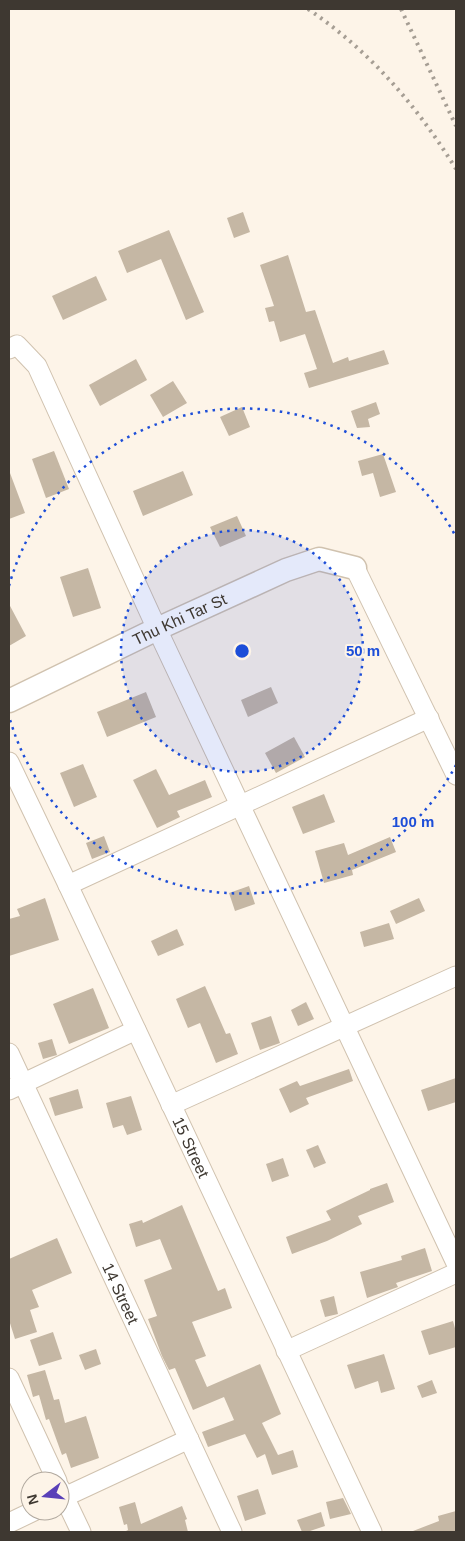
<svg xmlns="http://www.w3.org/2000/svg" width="465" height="1541" viewBox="0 0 465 1541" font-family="Arial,sans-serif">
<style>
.building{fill:#c5b7a4}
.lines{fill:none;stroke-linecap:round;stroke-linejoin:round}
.minor-casing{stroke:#d0c2af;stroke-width:21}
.tertiary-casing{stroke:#d0c2af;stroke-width:25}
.minor{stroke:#fff;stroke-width:19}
.tertiary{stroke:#fff;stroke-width:22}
.rail{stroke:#a69e94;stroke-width:4;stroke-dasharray:2.5 5;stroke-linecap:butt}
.ring{fill:none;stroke:#1d4ed8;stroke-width:2.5;stroke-dasharray:2.5 5}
.labels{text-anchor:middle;stroke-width:4;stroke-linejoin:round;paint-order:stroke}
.street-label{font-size:16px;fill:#3e3831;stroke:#fdf4e8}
.centre{fill:#1d4ed8;stroke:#fdf4e8;stroke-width:2.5}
.ring-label{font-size:15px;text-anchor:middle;font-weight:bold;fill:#1d4ed8;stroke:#fdf4e8;stroke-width:4;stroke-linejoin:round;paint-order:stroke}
</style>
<rect width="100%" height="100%" fill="#fdf4e8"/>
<g class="building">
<path d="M243,212L250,232L234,238L227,218Z"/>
<path d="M169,230L204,312L186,320L161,259L127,273L118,251Z"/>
<path d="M288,255L306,312L315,310L333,363L348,357L349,361L384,350L389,364L309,388L304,373L317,369L305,334L280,342L274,321L269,322L265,308L274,306L260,265Z"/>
<path d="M96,276L107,300L63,320L52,296Z"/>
<path d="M136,359L147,380L100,406L89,385Z"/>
<path d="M173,381L187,403L163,417L150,395Z"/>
<path d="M376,402L380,414L368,419L370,427L357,428L351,411Z"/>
<path d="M242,407L250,427L229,436L220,417Z"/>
<path d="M54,451L69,489L46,498L32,459Z"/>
<path d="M383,454L396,492L380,497L373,473L362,476L358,461Z"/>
<path d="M183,471L193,495L143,516L133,491Z"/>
<path d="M9,473H10L25,513L9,519Z"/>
<path d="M237,516L246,536L220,547L210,527Z"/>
<path d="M88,568L101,608L73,617L60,577Z"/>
<path d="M9,604L26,636L9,646Z"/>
<path d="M271,687L278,703L248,717L241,700Z"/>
<path d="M146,692L156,717L107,737L97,712Z"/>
<path d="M294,737L305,757L276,773L265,753Z"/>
<path d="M83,764L97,797L74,807L60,773Z"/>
<path d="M156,769L169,795L205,780L212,797L177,811L180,817L157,828L133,780Z"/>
<path d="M324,794L335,822L303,834L292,807Z"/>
<path d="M104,836L110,852L92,859L86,843Z"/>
<path d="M390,837L396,852L352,870L353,875L324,883L315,851L344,843L348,855Z"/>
<path d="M249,886L255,904L235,911L229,893Z"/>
<path d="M45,898L59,940L9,956V919L20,916L17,909Z"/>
<path d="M419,898L425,911L396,924L390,911Z"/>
<path d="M389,923L394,939L364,947L360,932Z"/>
<path d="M177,929L184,945L158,956L151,941Z"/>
<path d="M205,986L226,1034L230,1033L238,1054L216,1063L200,1023L188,1028L176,999Z"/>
<path d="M93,988L109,1028L69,1044L53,1004Z"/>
<path d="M306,1002L314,1019L298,1026L291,1010Z"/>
<path d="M271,1016L280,1043L260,1050L251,1023Z"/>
<path d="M52,1039L57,1055L43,1059L38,1043Z"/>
<path d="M349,1069L353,1081L306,1098L309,1104L290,1113L279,1089L297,1081L300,1086Z"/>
<path d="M456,1078V1102L428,1111L421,1090Z"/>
<path d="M78,1089L83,1108L55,1116L49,1098Z"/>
<path d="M131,1096L142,1130L127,1135L123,1125L113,1128L106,1103Z"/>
<path d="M318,1145L326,1163L314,1168L306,1150Z"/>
<path d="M283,1158L289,1176L272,1182L266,1164Z"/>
<path d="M387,1183L394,1202L358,1216L362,1224L327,1241L292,1254L286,1237L331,1220L326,1211L370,1190V1189Z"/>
<path d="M182,1205L218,1291L225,1288L232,1308L192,1322L206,1356L195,1360L207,1387L260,1364L281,1414L262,1423L278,1455L293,1450L298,1467L272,1475L265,1454L257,1458L245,1434L208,1447L202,1432L234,1420L224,1397L193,1410L175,1368L169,1370L162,1356L148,1319L157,1316L144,1280L172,1269L160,1239L136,1247L129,1224L142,1220L143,1223Z"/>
<path d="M57,1238L72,1273L32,1290L39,1307L30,1310L37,1332L15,1339L9,1320V1259Z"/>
<path d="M425,1248L432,1271L396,1283L398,1287L367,1298L360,1272L402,1260L401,1256Z"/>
<path d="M334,1296L338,1314L325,1317L320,1300Z"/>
<path d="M453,1321L456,1332V1347L429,1355L421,1331Z"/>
<path d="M53,1332L62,1359L39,1366L30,1340Z"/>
<path d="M96,1349L101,1364L85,1370L79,1355Z"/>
<path d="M384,1354L395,1389L381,1393L378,1381L355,1389L347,1365Z"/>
<path d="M45,1370L54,1400L59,1399L65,1423L86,1416L99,1458L71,1468L66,1453L62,1455L49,1419L46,1420L39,1395L33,1397L27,1375Z"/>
<path d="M432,1380L437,1393L422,1398L417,1386Z"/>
<path d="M258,1489L266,1514L245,1521L237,1496Z"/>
<path d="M343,1498L351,1514L330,1519L326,1502Z"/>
<path d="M135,1502L141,1524L182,1506L187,1519L185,1520L188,1532H124L128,1530L127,1524L124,1525L119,1507Z"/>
<path d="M456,1511V1532H413V1531L439,1521L438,1516Z"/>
<path d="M321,1512L325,1526L307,1532H302L297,1520Z"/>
</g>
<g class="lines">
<defs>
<g id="minor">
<path d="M9,349L17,345L37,366L157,629L456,1263"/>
<path d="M355,568L456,775"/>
<path id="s1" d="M9,762L68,885L372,1532"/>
<path d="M68,885L429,718"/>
<path id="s2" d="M9,1053L232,1532"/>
<path d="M9,1090L136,1030"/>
<path d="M171,1105L456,976"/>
<path d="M286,1351L456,1273"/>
<path d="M9,1378L57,1481"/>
<path d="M60,1488L81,1532"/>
<path d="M60,1499L189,1439"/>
<path d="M9,1523L34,1511"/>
</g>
<g id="tertiary">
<path id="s3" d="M9,701L157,629L286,570L319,559L355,568"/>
</g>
</defs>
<use href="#minor" class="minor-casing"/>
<use href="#tertiary" class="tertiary-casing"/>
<use href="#minor" class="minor"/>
<use href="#tertiary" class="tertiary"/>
<g class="rail">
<path d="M308,9C370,51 417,106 456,169"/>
<path d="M401,9L456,126"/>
</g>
</g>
<circle cx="242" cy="651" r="121" fill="#1d4ed8" fill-opacity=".12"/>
<g class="ring">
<circle cx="242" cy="651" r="121"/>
<path d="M456 765A242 242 0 0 1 9 716M9 586A242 242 0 0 1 456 537"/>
</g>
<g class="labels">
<g class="street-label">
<text dy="6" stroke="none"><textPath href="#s3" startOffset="189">Thu Khi Tar St</textPath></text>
<text dy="6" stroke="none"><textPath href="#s1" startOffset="426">15 Street</textPath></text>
<text dy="6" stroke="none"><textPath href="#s2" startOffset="265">14 Street</textPath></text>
</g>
</g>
<circle cx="242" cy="651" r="8" class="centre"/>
<g class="ring-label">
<text x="363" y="656">50 m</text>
<text x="413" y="827">100 m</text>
</g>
<rect width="465" height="1541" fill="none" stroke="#3e3831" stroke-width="20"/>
<g transform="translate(45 1496) rotate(254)"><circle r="24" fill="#fdf4e8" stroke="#b1a99f"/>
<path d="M0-4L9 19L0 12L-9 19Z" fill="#5940b8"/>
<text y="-8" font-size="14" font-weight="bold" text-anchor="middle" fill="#3e3831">N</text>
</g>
</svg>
